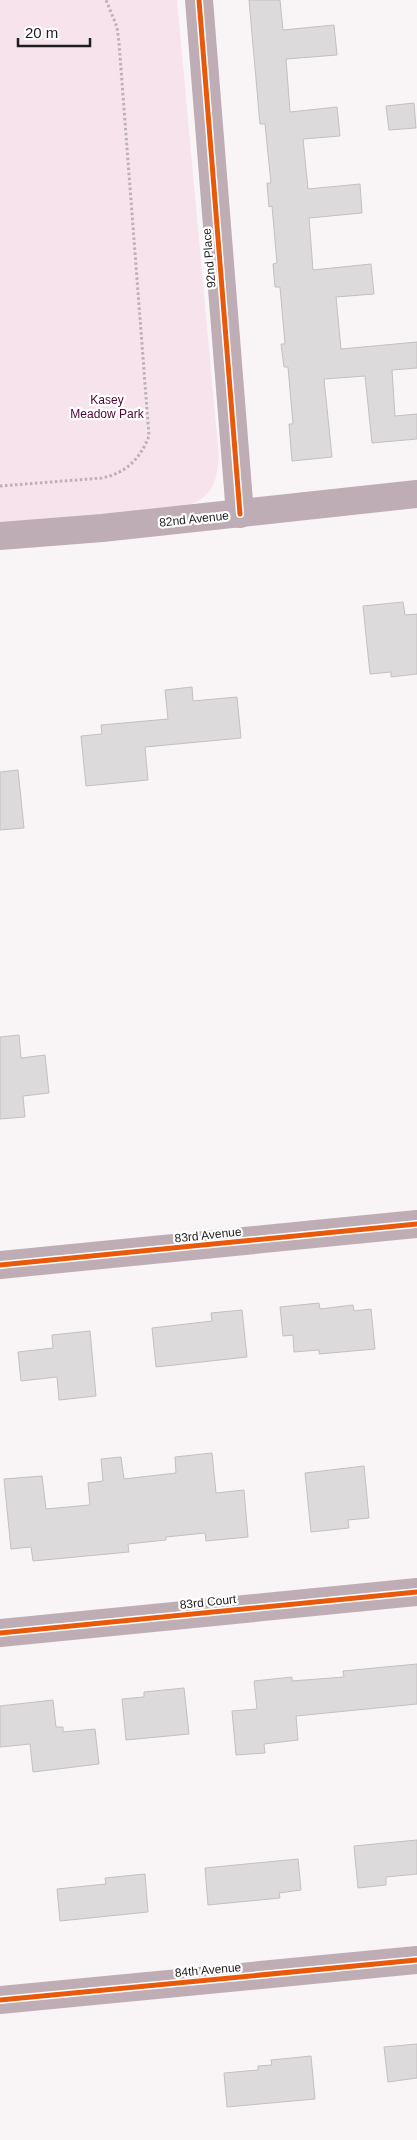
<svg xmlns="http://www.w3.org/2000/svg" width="417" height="2140" viewBox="0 0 417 2140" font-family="Arial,sans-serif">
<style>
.green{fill:#f7e3ec}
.building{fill:#dddadb;stroke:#c4c0c2}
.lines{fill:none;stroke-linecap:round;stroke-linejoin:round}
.path{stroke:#bcb1b5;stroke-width:3;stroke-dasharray:2.5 2.5;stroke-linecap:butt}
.minor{stroke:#bfadb5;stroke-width:28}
.cycleway-casing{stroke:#fff;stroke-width:8}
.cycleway{stroke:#e8590c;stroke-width:5}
.labels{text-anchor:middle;stroke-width:4.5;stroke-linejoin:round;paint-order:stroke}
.street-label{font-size:12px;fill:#201d1e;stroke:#fff}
.park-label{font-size:12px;fill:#510433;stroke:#fff}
</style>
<rect width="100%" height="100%" fill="#f9f4f6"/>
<path class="green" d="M0,0H177L219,458C216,486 211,498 183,507L0,525Z"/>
<g class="building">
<path d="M249,0H280L283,30L334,25L337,55L286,59L290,112L337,107L340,136L303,139L308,189L360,184L362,213L309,218L313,270L371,264L374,294L336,297L341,349L417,342V368L392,370L395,416L417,414V439L372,443L365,376L324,379L332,457L292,461L289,424H293L288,367H284L281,344H285L280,287H275L273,264L277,263L272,206L269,207L267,183H271L265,124H260Z"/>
<path d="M414,103L416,128L389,130L386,106Z"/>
<path d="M403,602L405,615L417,614V674L391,677V672L370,674L363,606Z"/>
<path d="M192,687L193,701L237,697L241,738L145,747L148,780L86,786L81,736L102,734L101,725L168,719L165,690Z"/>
<path d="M18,770L24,828L0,830V772Z"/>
<path d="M19,1035L21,1058L45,1055L49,1093L23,1096L25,1117L0,1119V1037Z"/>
<path d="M319,1303L320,1309L353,1305L354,1311L371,1309L375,1349L319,1354V1350L294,1352L293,1335L283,1336L280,1307Z"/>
<path d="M242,1310L247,1357L156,1367L152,1328L212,1321L211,1313Z"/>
<path d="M90,1331L96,1396L59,1400L57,1377L21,1381L18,1352L53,1348L52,1335Z"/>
<path d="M212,1453L216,1493L244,1490L248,1537L206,1541L205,1533L166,1537V1540L128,1544L129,1552L33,1561L31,1547L11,1549L4,1479L42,1476L46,1509L90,1505L88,1483L103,1481L101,1459L121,1457L124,1479L176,1473L175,1457Z"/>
<path d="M364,1466L369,1518L348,1520L349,1528L311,1532L305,1473Z"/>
<path d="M417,1664V1704L296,1716L298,1740L264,1744L265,1753L236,1755L232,1711L257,1709L254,1681L292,1677V1681L344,1677L343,1671Z"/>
<path d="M184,1688L189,1734L126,1740L122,1699L144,1697V1692Z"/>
<path d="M53,1700L56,1727H63V1732L95,1729L99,1764L33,1772L30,1744L0,1747V1706Z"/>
<path d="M417,1840V1874L386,1877V1885L358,1888L354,1846Z"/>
<path d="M298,1859L301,1890L279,1893L280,1898L208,1905L205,1868Z"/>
<path d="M145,1874L148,1912L60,1921L57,1889L106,1884L105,1878Z"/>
<path d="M417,2044V2078L388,2082L384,2047Z"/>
<path d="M311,2056L315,2099L227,2107L224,2073L258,2070V2066L272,2065L271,2060Z"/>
</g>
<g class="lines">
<path class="path" d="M0,486L102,478C126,473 140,459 149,436L119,43L117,27L106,0"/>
<g class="minor">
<path d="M199,0L240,514"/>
<path d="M0,536L102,528L417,494"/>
<path d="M0,1265L417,1224"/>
<path d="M0,1633L417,1592"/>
<path d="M0,2000L417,1960"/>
</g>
<defs>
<g id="cycleway">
<path d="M199,0L240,514"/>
<path d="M0,1265L417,1224"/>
<path d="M0,1633L417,1592"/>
<path d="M0,2000L417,1960"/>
</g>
</defs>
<use href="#cycleway" class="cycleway-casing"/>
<use href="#cycleway" class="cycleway"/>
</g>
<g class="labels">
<g class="street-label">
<text transform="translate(209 258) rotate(-95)" y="4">92nd Place</text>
<text transform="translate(194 519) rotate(-6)" y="4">82nd Avenue</text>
<text transform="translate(208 1235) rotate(-6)" y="4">83rd Avenue</text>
<text transform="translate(208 1602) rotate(-6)" y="4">83rd Court</text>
<text transform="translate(208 1970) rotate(-5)" y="4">84th Avenue</text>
</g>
<g class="park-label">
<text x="107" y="404">Kasey<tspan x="107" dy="14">Meadow Park</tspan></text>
</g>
</g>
<path d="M18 38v8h72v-8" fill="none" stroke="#201d1e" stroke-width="2.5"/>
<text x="25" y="38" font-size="15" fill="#201d1e" stroke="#ffffff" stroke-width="4" paint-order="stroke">20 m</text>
</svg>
